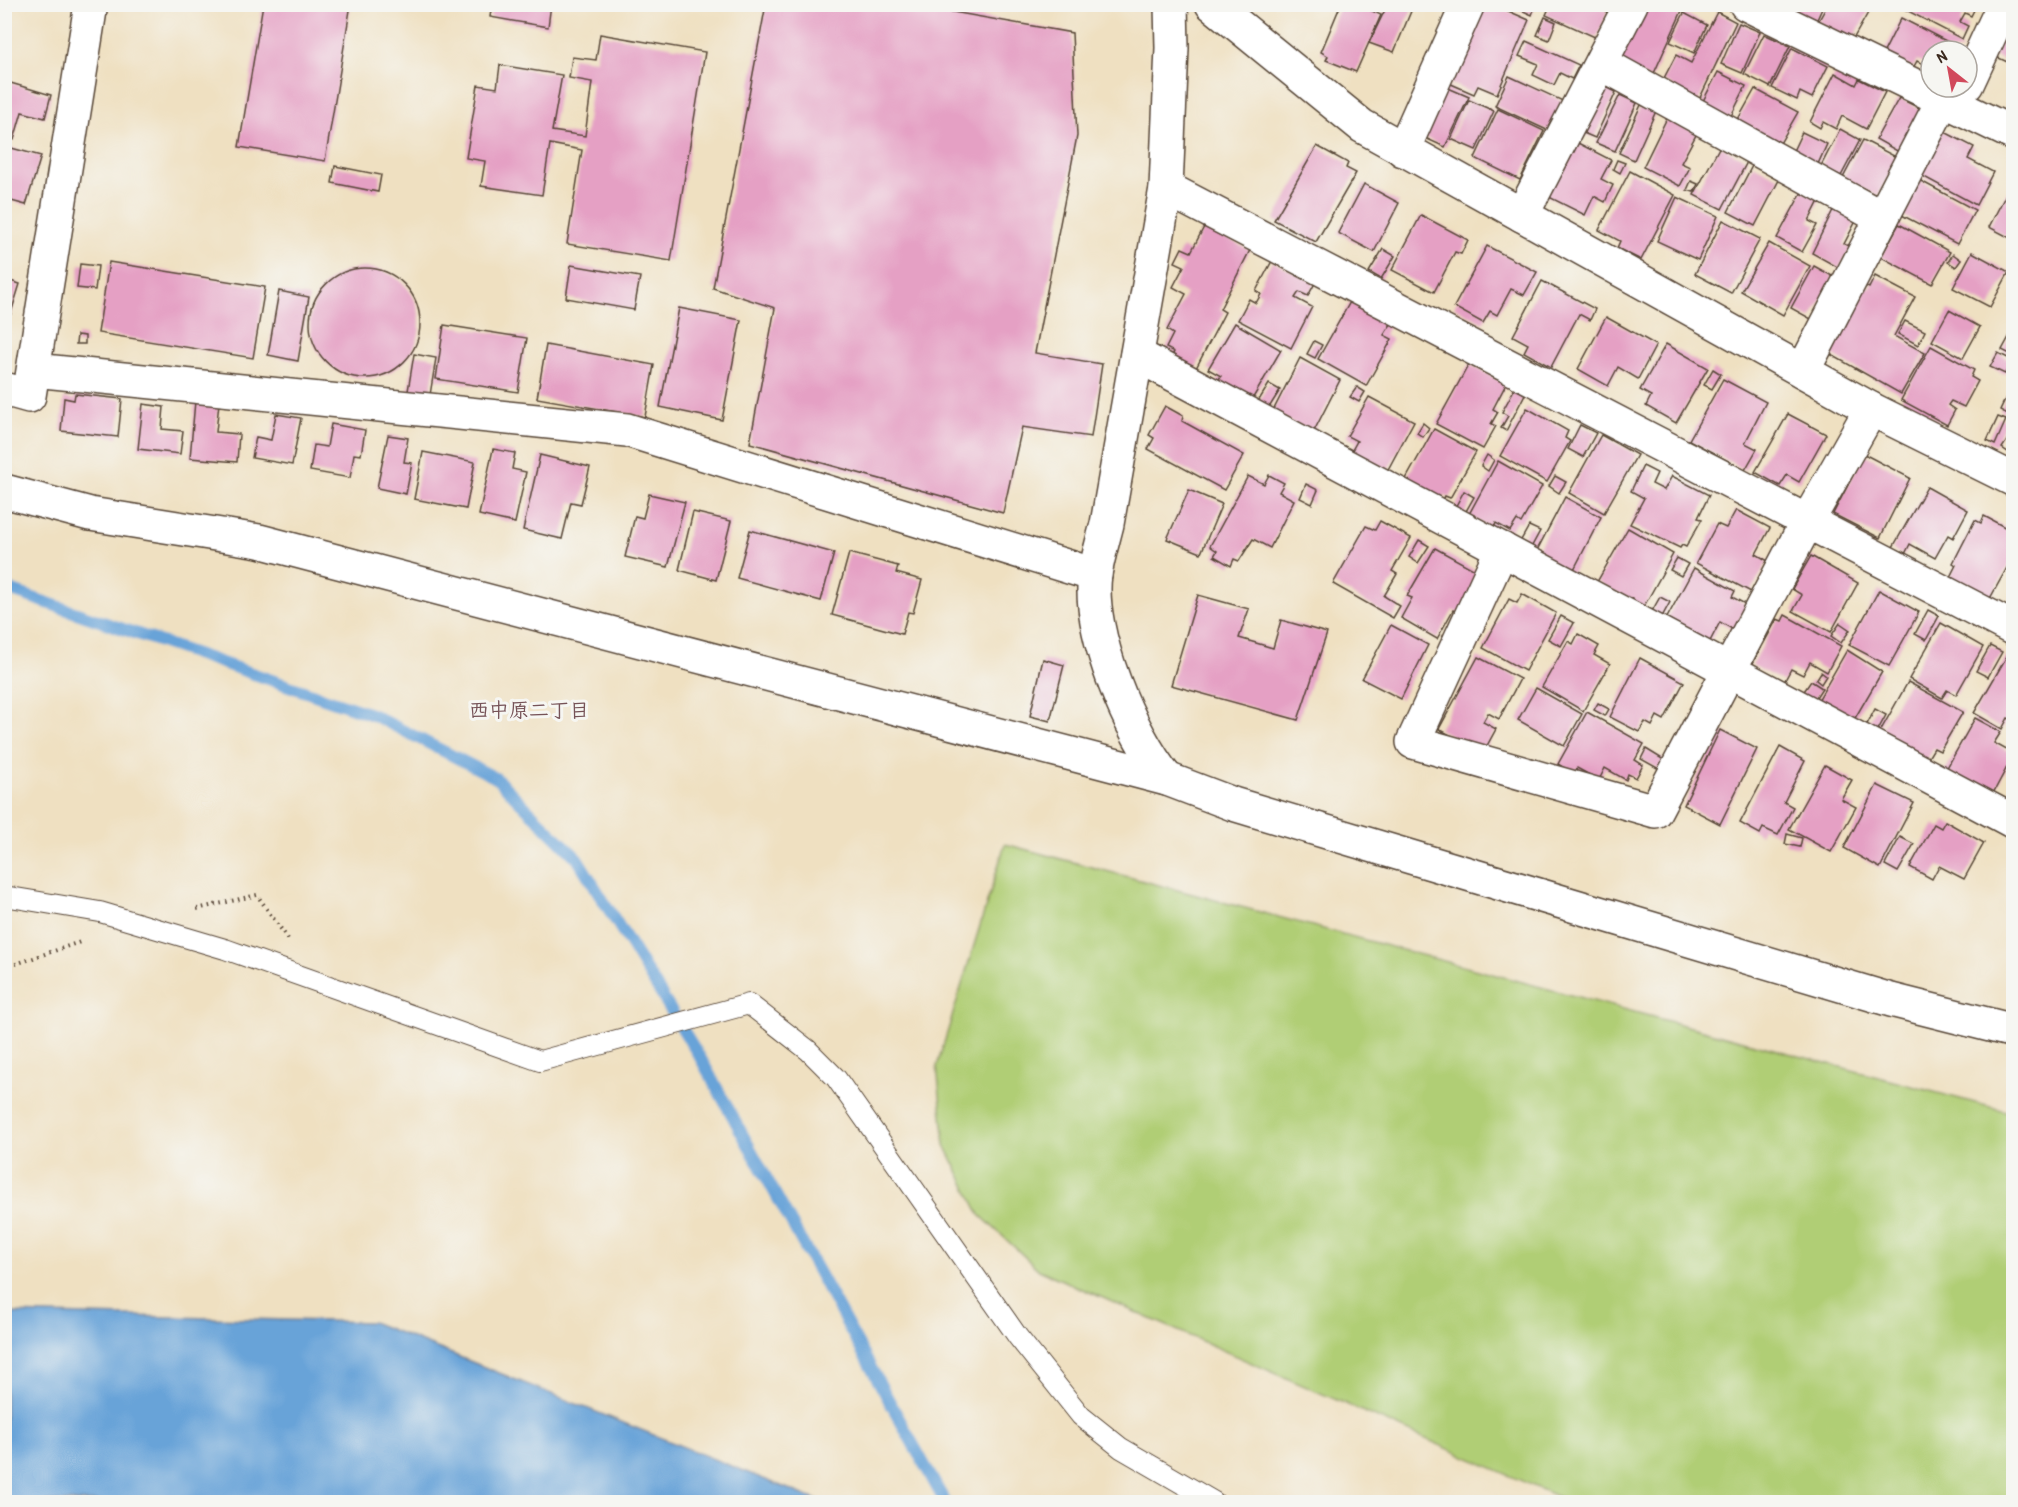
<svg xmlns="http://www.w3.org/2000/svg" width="2018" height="1507" viewBox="0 0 2018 1507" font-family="'Patrick Hand','Klee One',sans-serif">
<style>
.green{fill:#b0ce75;stroke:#767c4a;stroke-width:1.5}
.water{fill:#68a3d8;stroke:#52667b;stroke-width:1.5}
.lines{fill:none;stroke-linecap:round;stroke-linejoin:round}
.stream{stroke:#68a3d8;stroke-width:12}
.building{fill:#e5a0c4}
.service-casing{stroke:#564536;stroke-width:22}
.minor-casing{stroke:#564536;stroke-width:36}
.path{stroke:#564536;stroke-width:4;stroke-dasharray:1.5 4.5;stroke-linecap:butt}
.service{stroke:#fff;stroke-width:20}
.minor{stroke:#fff;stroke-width:33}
.labels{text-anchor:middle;stroke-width:6;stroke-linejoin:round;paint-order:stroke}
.neighbourhood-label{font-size:20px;font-weight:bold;fill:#765358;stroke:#f6f6f2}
</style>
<rect width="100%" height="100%" fill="#f6f6f2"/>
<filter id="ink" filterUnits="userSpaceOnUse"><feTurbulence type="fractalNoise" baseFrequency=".0167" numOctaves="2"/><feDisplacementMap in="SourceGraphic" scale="12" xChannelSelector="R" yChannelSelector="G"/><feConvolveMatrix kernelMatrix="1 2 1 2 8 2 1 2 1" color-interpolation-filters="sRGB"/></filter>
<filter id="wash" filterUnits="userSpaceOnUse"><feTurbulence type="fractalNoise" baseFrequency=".008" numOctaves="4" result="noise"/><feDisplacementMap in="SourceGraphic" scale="24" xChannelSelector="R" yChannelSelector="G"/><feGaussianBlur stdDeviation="1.35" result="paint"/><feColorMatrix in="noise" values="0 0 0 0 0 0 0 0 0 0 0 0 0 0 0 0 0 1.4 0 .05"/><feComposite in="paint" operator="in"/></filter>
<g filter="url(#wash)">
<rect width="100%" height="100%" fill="#efe0c1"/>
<path class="green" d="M1005,844L2013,1113V1502H1570L1039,1270L980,1215L945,1145L937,1066Z"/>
<path class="water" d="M5,1313L372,1322L821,1502H5Z"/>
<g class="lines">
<path class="stream" d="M4,588L373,715L496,778L577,858L701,1059L945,1502"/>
</g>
<g id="blocks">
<g class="building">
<path d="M263,4H351L325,161L239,147Z"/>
<path d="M492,4H551L548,27L490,17Z"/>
<path d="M766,4H908L1072,33L1077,136L1035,353L1102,364L1091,437L1022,427L1003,513L750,443L775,308L713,288Z"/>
<path d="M1341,4H1357L1381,15L1356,72L1326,60L1328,56L1321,52Z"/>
<path d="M1371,4H1414L1394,52L1369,43L1385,10Z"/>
<path d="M1477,4H1492L1529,20L1497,94L1478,86L1474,94L1442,80Z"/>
<path d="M1508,4H1536L1532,15Z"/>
<path d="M1551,4H1594L1608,11L1597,38L1546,15Z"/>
<path d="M1638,4H1685L1651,80L1613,62Z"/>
<path d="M1797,4H1824L1815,24L1793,14Z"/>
<path d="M1828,4H1873L1852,41L1818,22Z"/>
<path d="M1906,4H1977L1971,16L1965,13L1960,22L1968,26L1962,39L1904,9Z"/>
<path d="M2014,11V65L1992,55Z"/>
<path d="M1717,12L1736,22L1697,104L1663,80L1676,55L1691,63Z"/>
<path d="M1684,13L1707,25L1694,53L1670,42Z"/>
<path d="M1545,17L1556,22L1549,40L1537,35Z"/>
<path d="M1901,18L1962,49L1961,51H1931V68L1917,61L1913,68L1883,54Z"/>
<path d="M1739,23L1760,32L1742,73L1721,64Z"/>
<path d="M600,34L705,52L671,261L567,244L582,150L550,144L542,195L481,186L485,161L466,158L478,85L497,88L500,65L562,75L552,131L585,136L592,82L569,78L572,57L596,60Z"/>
<path d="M1764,34L1790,46L1770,87L1744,74Z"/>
<path d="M1526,41L1579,65L1572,79L1560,73L1554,85L1533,75L1538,64L1519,56Z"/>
<path d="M1792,48L1828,66L1812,98L1800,92L1797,100L1772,88Z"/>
<path d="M1718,72L1746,86L1729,120L1701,105Z"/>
<path d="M1835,73L1856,85L1859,79L1885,92L1866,129L1842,116L1836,129L1823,122L1820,128L1810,122Z"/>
<path d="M1509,76L1563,101L1549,131L1495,106Z"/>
<path d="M4,81L51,95L45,118L22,112L14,140L4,138Z"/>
<path d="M1596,82L1616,92L1595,138L1574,129Z"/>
<path d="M1439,84L1469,97L1445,147L1416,134Z"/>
<path d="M1755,89L1798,112L1779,145L1736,123Z"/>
<path d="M1620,95L1637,103L1615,151L1596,143Z"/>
<path d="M1899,98L1921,109L1899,152L1876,139Z"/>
<path d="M1469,100L1494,111L1476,150L1451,139Z"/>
<path d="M1641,105L1656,111L1634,160L1619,153Z"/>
<path d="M1498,109L1544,131L1520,180L1475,158Z"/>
<path d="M1667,118L1697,133L1681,163L1690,167L1680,186L1643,167Z"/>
<path d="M1840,129L1860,140L1841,176L1821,166Z"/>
<path d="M1939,129L1974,147L1968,159L1993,172L1976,205L1915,172Z"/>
<path d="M1802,132L1827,144L1818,164L1792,153Z"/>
<path d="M1572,140L1611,160L1601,179L1613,185L1605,202L1594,196L1585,215L1545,195Z"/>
<path d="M1863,140L1898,158L1878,196L1843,178Z"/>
<path d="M4,146L41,156L26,205L4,199Z"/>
<path d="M1317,146L1348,163L1346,168L1356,173L1316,242L1274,220Z"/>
<path d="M1720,146L1748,160L1722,209L1694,195Z"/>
<path d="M1617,160L1625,163L1620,173L1613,169Z"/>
<path d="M1753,164L1780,178L1755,226L1728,212Z"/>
<path d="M335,166L381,175L378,192L332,183Z"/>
<path d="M1630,171L1675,195L1641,260L1617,248L1620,241L1599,230Z"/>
<path d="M2014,179V240L1989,227Z"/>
<path d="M1919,180L1975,210L1957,244L1894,211Z"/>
<path d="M1691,181L1698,184L1694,192L1687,190Z"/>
<path d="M1364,184L1399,203L1374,252L1338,233Z"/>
<path d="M1803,190L1820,199L1809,221L1817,225L1802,252L1777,238Z"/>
<path d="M1677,197L1718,216L1698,260L1657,241Z"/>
<path d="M1835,206L1857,219L1844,244L1852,248L1839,268L1812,253Z"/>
<path d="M1421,215L1468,240L1461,254L1455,252L1434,292L1392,270Z"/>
<path d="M1723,220L1760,239L1731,293L1695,274Z"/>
<path d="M1899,224L1950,252L1932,284L1881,257Z"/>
<path d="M1204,227L1250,250L1220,309L1225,312L1193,374L1169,362L1174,352L1166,348L1173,334L1167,330L1186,294L1173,287L1184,266L1175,262L1182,248L1191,252Z"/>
<path d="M1769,243L1810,266L1783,315L1741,291Z"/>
<path d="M1487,246L1537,272L1524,295L1511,289L1497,315L1490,311L1483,323L1454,307Z"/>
<path d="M1383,249L1395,256L1381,279L1369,272Z"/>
<path d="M1972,252L2009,272L1990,307L1953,288Z"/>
<path d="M1953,254L1961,260L1956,267L1948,262Z"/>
<path d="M1272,261L1315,283L1308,296L1299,292L1295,298L1312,307L1291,348L1238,320L1249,299L1256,303L1261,294L1256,291Z"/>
<path d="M109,262L265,287L253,358L98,333Z"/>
<path d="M80,264L98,266L95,290L77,288Z"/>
<path d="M571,265L640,277L634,310L566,298Z"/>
<path d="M1814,266L1834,277L1811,319L1791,308Z"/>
<circle cx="365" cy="323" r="55"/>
<path d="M1875,276L1915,297L1894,336L1925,353L1901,394L1821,349L1858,282L1869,288Z"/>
<path d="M4,279L20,284L5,332L4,331Z"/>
<path d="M1542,281L1595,309L1590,320L1579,314L1551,367L1524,352L1528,344L1513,336Z"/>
<path d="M279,291L309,297L298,361L268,355Z"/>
<path d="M1350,302L1391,324L1384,335L1392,339L1366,386L1318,359Z"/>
<path d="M679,308L741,320L722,420L660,407Z"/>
<path d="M1949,310L1980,327L1963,358L1932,341Z"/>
<path d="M1606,317L1656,345L1638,379L1618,367L1608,386L1578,369Z"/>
<path d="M1905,321L1925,331L1918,345L1898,334Z"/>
<path d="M1235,323L1281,350L1250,403L1216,384L1221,376L1208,369Z"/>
<path d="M444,325L527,338L518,392L436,379Z"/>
<path d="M2014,328V356L2002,350Z"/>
<path d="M77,335L85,336V344H76Z"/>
<path d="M1314,341L1322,345L1315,358L1307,354Z"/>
<path d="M1666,344L1708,368L1676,423L1646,406L1651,396L1640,390Z"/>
<path d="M546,345L654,365L645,417L537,398Z"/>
<path d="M1931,346L1974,370L1971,377L1978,381L1964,407L1951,401L1948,405L1955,410L1947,425L1901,400Z"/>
<path d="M1998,353L2012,360L2005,374L1990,367Z"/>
<path d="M414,354L436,358L430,395L408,391Z"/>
<path d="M1300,358L1340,380L1313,433L1272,413Z"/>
<path d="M1469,364L1506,384L1493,409L1498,412L1491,424L1496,426L1483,449L1436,424Z"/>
<path d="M1713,369L1721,374L1712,389L1704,385Z"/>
<path d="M1723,379L1766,402L1745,443L1757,449L1745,470L1689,440Z"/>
<path d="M1269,384L1280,390L1265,414L1254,408Z"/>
<path d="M1357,387L1365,392L1359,402L1350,397Z"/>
<path d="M1515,388L1525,394L1506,431L1501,428L1508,416L1502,412Z"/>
<path d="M2010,389L2014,390V410L2011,416L2000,410Z"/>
<path d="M75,394L122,399L118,437L61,431L64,398L74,400Z"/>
<path d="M1369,397L1414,421L1385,475L1351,452L1357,441L1347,436Z"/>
<path d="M195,401L219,403L216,432L239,434L237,462L190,458Z"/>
<path d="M143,404L164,407L162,429L183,431L180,454L138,449Z"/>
<path d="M1165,406L1183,416L1182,421L1244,455L1224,490L1148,449L1154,438L1149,435Z"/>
<path d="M1527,408L1568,431L1565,438L1570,441L1547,482L1500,456Z"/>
<path d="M276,414L301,418L292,465L252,458L256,437L271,440Z"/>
<path d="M1788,414L1826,434L1799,482L1787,475L1780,486L1755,472Z"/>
<path d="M1998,417L2006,420L1995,445L1987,441Z"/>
<path d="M1423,423L1429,428L1423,437L1417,433Z"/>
<path d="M331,424L365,430L361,455L354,454L350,478L310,471L314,445L327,447Z"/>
<path d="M1580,425L1596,433L1583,457L1568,449Z"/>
<path d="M1434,429L1476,452L1450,498L1445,496L1438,508L1401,488Z"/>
<path d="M2014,430V456L2002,448Z"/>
<path d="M388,435L408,438L404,462L412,463L406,494L377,488Z"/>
<path d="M1601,435L1637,455L1604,513L1569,493Z"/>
<path d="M493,449L515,453L512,469L526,472L515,523L479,515Z"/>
<path d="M423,452L475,462L466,509L414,499Z"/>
<path d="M1864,454L1910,478L1880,538L1833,514Z"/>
<path d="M540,455L590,467L581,504L571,502L562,539L523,530Z"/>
<path d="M1487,455L1494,460L1488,471L1481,466Z"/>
<path d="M1498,461L1542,486L1521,523L1517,520L1510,531L1496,523L1493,530L1468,516Z"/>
<path d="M1643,466L1657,473L1652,484L1664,490L1672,476L1709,495L1698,518L1702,519L1686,547L1682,545L1680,548L1630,524L1644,498L1631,491Z"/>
<path d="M1269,475L1284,483L1279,492L1294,500L1270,548L1253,539L1239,561L1234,559L1231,566L1214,556L1217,551L1210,546L1248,476L1264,484Z"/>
<path d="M1555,476L1566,482L1559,493L1549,486Z"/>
<path d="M1306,484L1318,490L1312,504L1300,498Z"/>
<path d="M1927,487L1968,510L1953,538L1948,535L1935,558L1910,544L1904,556L1892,549Z"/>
<path d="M1189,490L1222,504L1201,553L1167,539Z"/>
<path d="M1464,491L1474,497L1461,520L1451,515Z"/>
<path d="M649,494L685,502L668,567L625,557L635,516L643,518Z"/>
<path d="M1565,497L1601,517L1571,575L1534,556Z"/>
<path d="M1736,510L1770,528L1756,554L1768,561L1751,592L1696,563L1717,524L1726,528Z"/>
<path d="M693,512L731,521L716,580L679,570Z"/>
<path d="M1984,516L2014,532V555L1988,602L1948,581L1956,565L1953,563L1975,520L1981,523Z"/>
<path d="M1380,521L1411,538L1392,571L1397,574L1384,596L1400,606L1393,618L1333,584L1366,526L1375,530Z"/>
<path d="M1529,526L1540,531L1526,557L1515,551Z"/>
<path d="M1628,528L1673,554L1643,608L1597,582Z"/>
<path d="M750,530L834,553L821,601L737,578Z"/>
<path d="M1419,540L1429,546L1418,563L1409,557Z"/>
<path d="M1435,548L1477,571L1464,616L1453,610L1437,639L1401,618L1412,598L1407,596Z"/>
<path d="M849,553L898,566L896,573L922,580L913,613L908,612L902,634L832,615Z"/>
<path d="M1811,556L1858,583L1831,632L1793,611L1802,595L1792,589Z"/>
<path d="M1677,558L1688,564L1681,576L1670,570Z"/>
<path d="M1694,568L1735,591L1732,597L1747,605L1734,630L1720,622L1705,651L1662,627Z"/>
<path d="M1879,590L1919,612L1889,666L1849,645Z"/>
<path d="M1522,594L1556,613L1525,671L1483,648L1509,599L1517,603Z"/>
<path d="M1198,595L1249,609L1239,638L1273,648L1281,620L1327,633L1298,720L1171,685Z"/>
<path d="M1660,597L1670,602L1657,626L1647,620Z"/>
<path d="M1928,610L1939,616L1926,640L1915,634Z"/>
<path d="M1785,615L1841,646L1827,672L1810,662L1803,675L1791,669L1784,682L1752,665L1777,619L1782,621Z"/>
<path d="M1561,616L1574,623L1561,646L1548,639Z"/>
<path d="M1840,623L1850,630L1841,643L1831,636Z"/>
<path d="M1941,623L1983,647L1956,695L1947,690L1942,698L1909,679Z"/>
<path d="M1391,625L1428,645L1401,699L1362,679Z"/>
<path d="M1578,634L1599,646L1594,655L1610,664L1583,711L1542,687L1568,641L1573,644Z"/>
<path d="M1990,646L2002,652L1988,677L1976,671Z"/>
<path d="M1847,650L1882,672L1851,725L1816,704Z"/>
<path d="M2007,656L2014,660V721L2008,718L2002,729L1974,713Z"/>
<path d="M1478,657L1520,679L1499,719L1488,713L1483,722L1496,729L1483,753L1439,729Z"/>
<path d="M1640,658L1684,682L1664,720L1657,716L1652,726L1645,722L1639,732L1610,717Z"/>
<path d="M1043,659L1064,665L1050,721L1030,716Z"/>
<path d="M1821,672L1826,676L1821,684L1816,680Z"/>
<path d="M1811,681L1822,688L1809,708L1798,700Z"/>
<path d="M1908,682L1963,712L1940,751L1934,748L1925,763L1877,737Z"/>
<path d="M1536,688L1582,714L1564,746L1518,720Z"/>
<path d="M1598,703L1609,709L1605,716L1594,710Z"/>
<path d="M1875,709L1886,715L1873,739L1862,734Z"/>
<path d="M1587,712L1644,744L1635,760L1643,765L1636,778L1628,774L1626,780L1605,768L1599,780L1577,768L1574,774L1558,764Z"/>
<path d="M1975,718L2001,732L1994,743L2014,754L1990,799L1944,773Z"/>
<path d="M1720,730L1757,749L1720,824L1684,805Z"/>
<path d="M1780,747L1805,761L1784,802L1793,807L1778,835L1763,828L1760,834L1740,823Z"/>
<path d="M1646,749L1664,760L1659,769L1641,759Z"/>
<path d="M1825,765L1852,780L1841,799L1856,807L1831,852L1789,829Z"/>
<path d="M1877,785L1914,803L1880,868L1844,848Z"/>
<path d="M1945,821L1984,843L1964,879L1939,866L1932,879L1910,867L1934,824L1941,828Z"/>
<path d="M1787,834L1802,838L1800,847L1785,844Z"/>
<path d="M1900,837L1914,844L1898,872L1885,865Z"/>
</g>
</g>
</g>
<g filter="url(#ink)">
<use href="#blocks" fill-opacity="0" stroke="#564536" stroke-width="1.5"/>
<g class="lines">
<defs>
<path id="service" d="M4,896L100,912L225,949L540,1061L749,1004L808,1050L836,1078L1018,1337L1081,1416L1121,1448L1214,1502"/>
<g id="minor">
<path d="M1212,4L1362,126L1871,409L2014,480"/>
<path d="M1746,4L2014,134"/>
<path d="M1601,63L1882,218"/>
<path d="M1967,84L2004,4"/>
<path d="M1403,150L1468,4"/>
<path d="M1166,188L2014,629"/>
<path d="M1522,215L1631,4"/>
<path d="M1137,355L2014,822"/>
<path d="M34,370L627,430L1095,575"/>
<path d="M1803,371L1943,100"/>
<path d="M4,389L29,396L91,4"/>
<path d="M4,491L90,514L259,541L1167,779L1233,804L1891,1000L2014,1031"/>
<path d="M1502,549L1413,742L1655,811L1807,522L1871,409"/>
<path d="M1167,779C1130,734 1087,632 1095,574C1098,557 1103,540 1107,524L1166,188L1172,48L1171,4"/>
</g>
</defs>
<use href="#service" class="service-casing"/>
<use href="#minor" class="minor-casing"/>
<g class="path">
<path d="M197,909L257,895L288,939"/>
<path d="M4,968L83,941"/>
</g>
<use href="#service" class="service"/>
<use href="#minor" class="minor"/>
</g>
</g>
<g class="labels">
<g class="neighbourhood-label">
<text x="529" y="717">西中原二丁目</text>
</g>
</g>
<rect width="2018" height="1507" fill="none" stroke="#f6f6f2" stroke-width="24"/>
<g transform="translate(1949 69) rotate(329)"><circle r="28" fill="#f6f6f2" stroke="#aba49d" stroke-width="1.5"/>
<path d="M0-4.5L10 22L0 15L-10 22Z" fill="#d1495b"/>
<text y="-9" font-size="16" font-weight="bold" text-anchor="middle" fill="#3b2a1e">N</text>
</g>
</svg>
